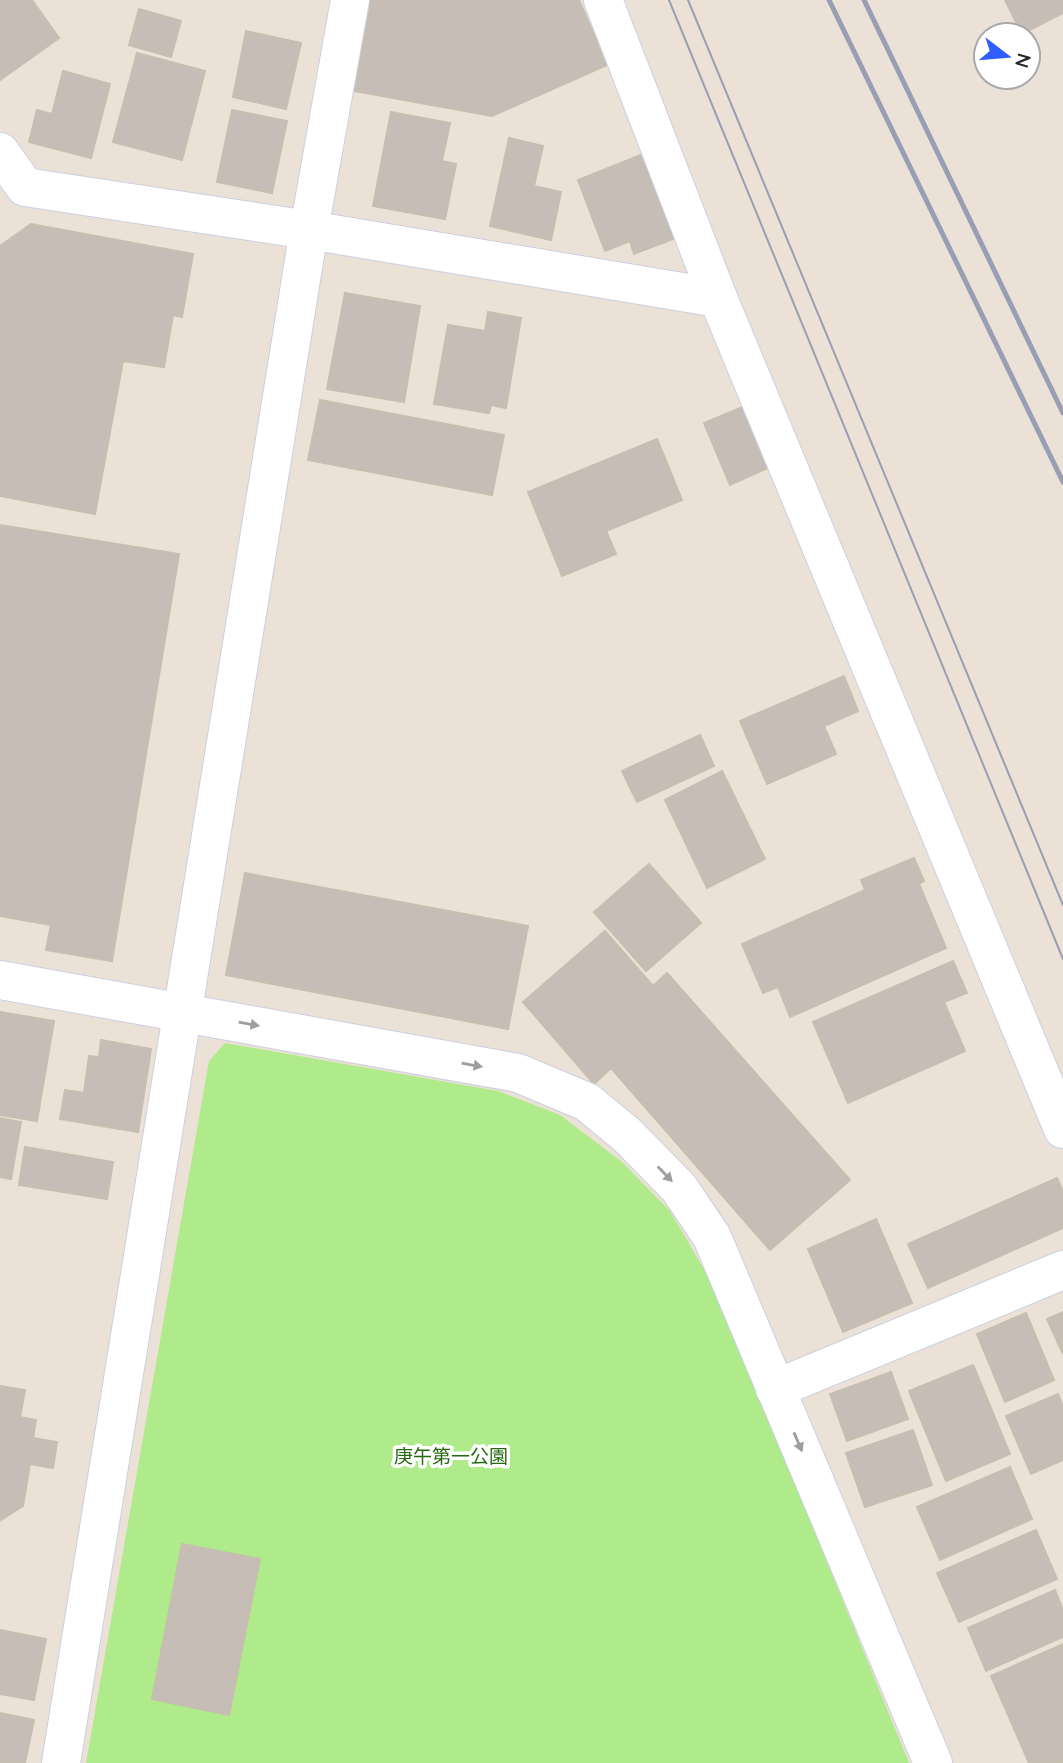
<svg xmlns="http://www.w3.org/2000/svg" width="1063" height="1763" viewBox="0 0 1063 1763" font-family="Quicksand,'Noto Sans JP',sans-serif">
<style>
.green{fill:#afea8b}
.building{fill:#c6beb6;stroke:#c7beb0;stroke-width:2}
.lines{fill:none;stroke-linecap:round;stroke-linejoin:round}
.street-casing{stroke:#cbd0e2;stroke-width:40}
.street{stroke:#fff;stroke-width:38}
.tram{stroke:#989eb4;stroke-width:2}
.rail{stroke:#989eb4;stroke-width:5}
.oneway{fill:#9e9e9e}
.labels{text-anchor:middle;stroke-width:7;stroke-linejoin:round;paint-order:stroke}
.park-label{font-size:19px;fill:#276911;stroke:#fff}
</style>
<rect width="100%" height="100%" fill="#ece1d6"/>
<path class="green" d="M225,1043L498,1091L560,1115L622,1162L670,1211L716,1290L909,1763H86L209,1061Z"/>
<g class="building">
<path d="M0,0H32L59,38L0,80Z"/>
<path d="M371,0H579L607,65L492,116L354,91Z"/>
<path d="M1005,0H1063V13L1022,34Z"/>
<path d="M139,9L181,21L171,57L129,45Z"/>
<path d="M246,31L301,43L286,109L233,97Z"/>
<path d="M137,53L205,71L182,160L113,142Z"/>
<path d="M63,71L110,84L91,158L29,142L37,110L52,114Z"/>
<path d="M232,110L287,121L272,193L217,182Z"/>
<path d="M391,112L450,123L442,161L456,164L445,219L373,206Z"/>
<path d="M509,138L543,146L534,186L561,192L551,240L490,226Z"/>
<path d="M648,152L681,236L634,254L630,241L605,251L578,180Z"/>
<path d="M31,224L193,254L182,317L173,315L164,367L123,361L95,514L0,496V246Z"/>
<path d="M345,293L420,306L404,402L327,389Z"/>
<path d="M488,312L521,318L506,408L491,405L489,413L434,404L448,325L485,331Z"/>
<path d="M320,400L504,435L492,495L308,460Z"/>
<path d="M745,406L770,467L730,485L704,423Z"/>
<path d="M657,439L682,500L606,531L616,554L562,576L528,492Z"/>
<path d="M0,525L179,554L112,961L46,950L51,925L0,916Z"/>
<path d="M844,676L858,711L824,726L836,754L767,784L740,721Z"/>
<path d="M700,735L714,766L637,802L622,771Z"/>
<path d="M722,771L765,859L707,888L665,800Z"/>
<path d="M914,858L924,881L919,884L946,948L790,1017L778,987L763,993L742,944L865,890L861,880Z"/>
<path d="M649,864L701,923L646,971L594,912Z"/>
<path d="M245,873L528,926L508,1029L226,975Z"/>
<path d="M605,931L653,986L667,973L850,1180L770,1250L611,1068L594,1084L523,1002Z"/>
<path d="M953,961L967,993L944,1002L965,1051L848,1103L813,1022Z"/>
<path d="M0,1012L54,1021L37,1121L0,1115Z"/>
<path d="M101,1040L151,1049L138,1132L60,1119L65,1090L84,1093L89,1056L99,1057Z"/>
<path d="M0,1118L21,1122L11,1179L0,1177Z"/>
<path d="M25,1147L113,1162L107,1199L19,1185Z"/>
<path d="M1057,1178L1063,1192V1228L928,1288L908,1244Z"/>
<path d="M876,1219L912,1303L843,1332L808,1249Z"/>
<path d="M1063,1312V1354L1047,1319Z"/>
<path d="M1026,1313L1054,1380L1005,1402L977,1334Z"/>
<path d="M973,1365L1010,1454L946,1481L909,1391Z"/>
<path d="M891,1372L908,1419L847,1441L830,1394Z"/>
<path d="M0,1386L25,1390L20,1417L36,1420L33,1438L57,1442L53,1468L30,1464L23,1506L1,1520Z"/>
<path d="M1058,1394L1063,1407V1460L1031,1474L1006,1416Z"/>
<path d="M913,1430L932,1485L865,1507L846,1453Z"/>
<path d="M1010,1467L1032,1519L940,1560L917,1507Z"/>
<path d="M1036,1530L1057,1579L959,1622L937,1573Z"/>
<path d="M182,1544L260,1559L229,1715L152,1699Z"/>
<path d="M1055,1590L1063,1610V1637L986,1671L968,1628Z"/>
<path d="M0,1630L46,1639L34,1700L0,1694Z"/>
<path d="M1063,1644V1763H1029L991,1676Z"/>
<path d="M0,1713L34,1720L25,1763H0Z"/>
</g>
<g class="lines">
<defs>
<g id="street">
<path d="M603,0L718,298L1063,1129"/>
<path d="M0,152L25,187L309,230L718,298"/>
<path d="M0,980L518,1073L587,1102L627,1135L679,1188L712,1237L933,1763"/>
<path d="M775,1389L1063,1270"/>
<path d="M61,1763L309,230L350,0"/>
</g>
</defs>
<use href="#street" class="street-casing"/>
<use href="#street" class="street"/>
<g class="tram">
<path d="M669,0L1063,959"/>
<path d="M688,0L1063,905"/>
</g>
<g class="rail">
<path d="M829,0L1063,482"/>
<path d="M864,0L1063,413"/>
</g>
</g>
<defs><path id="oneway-solid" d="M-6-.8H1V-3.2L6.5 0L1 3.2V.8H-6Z" transform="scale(1.75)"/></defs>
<g class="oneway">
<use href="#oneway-solid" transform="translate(249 1024) rotate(10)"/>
<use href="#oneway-solid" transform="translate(472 1065) rotate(10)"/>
<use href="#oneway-solid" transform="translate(665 1174) rotate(46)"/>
<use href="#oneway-solid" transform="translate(798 1442) rotate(67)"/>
</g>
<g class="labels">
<g class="park-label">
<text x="451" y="1463">庚午第一公園</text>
</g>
</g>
<g transform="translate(1007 56) rotate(106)"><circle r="33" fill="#ffffff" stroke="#a9a9a9" stroke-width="2"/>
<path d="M0-5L12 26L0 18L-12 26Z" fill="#2f5eff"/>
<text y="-10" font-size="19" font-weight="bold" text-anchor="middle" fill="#272727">N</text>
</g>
</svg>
